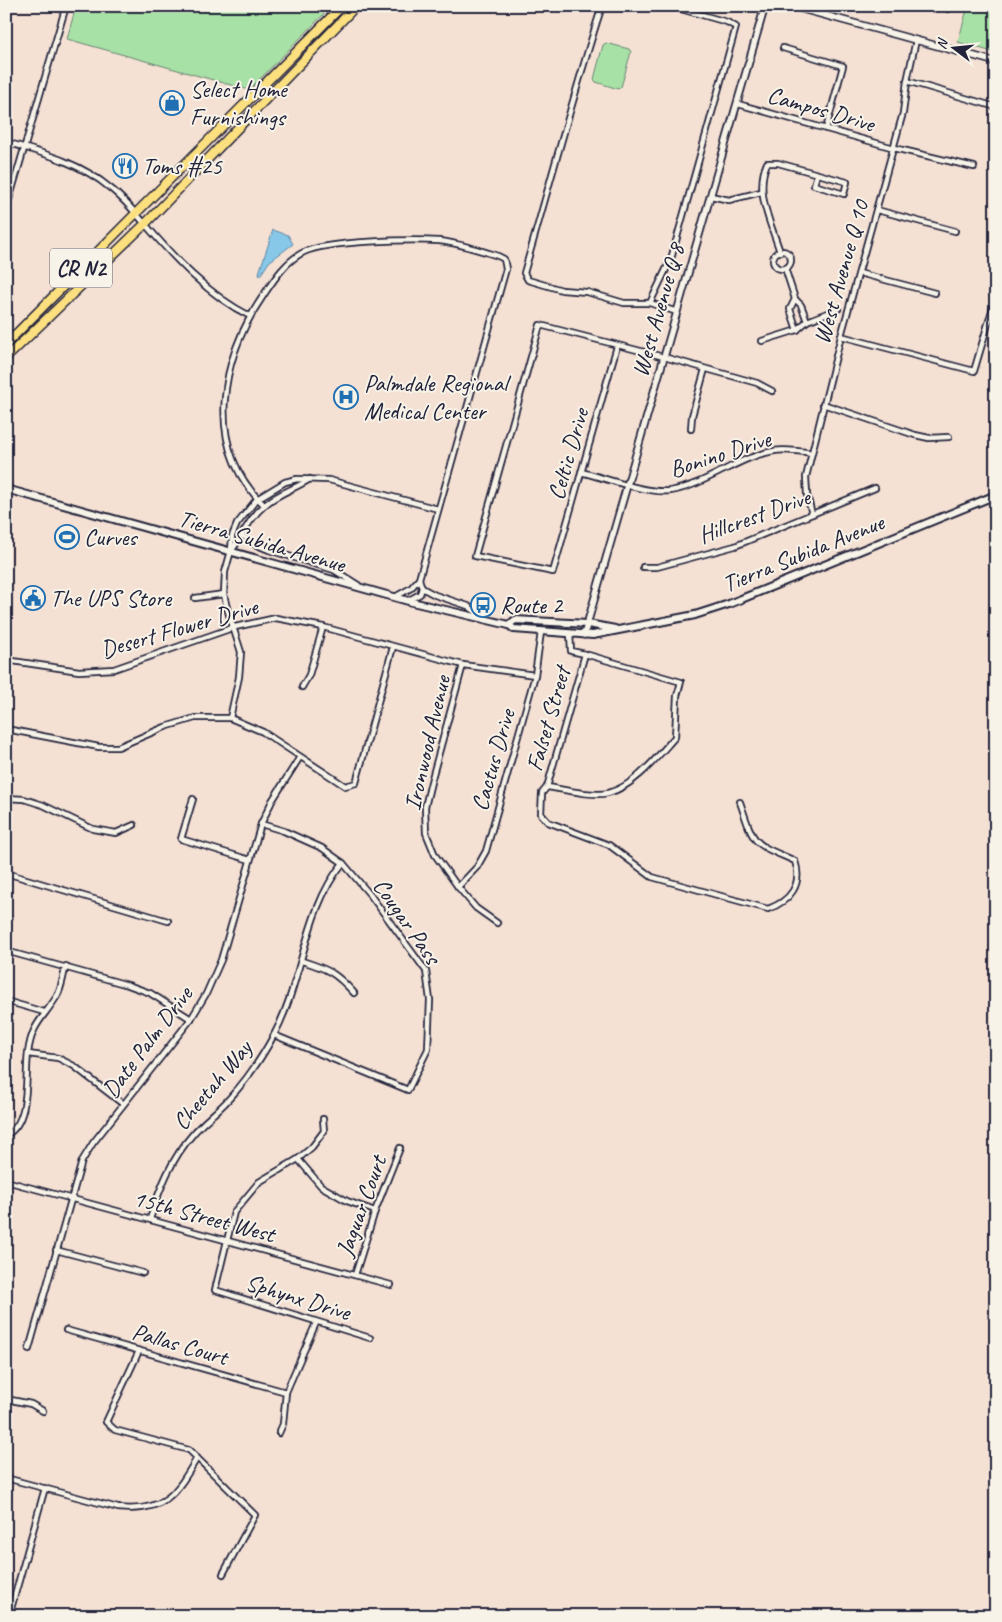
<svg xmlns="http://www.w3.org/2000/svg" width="1002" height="1622" viewBox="0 0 1002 1622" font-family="Caveat,sans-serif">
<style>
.green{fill:#a8e1a6;stroke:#658270}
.water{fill:#87c8e8;stroke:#5f86a3}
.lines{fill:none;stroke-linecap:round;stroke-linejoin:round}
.minor-casing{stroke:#22223b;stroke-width:8}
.tertiary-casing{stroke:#22223b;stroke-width:9}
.secondary-casing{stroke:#22223b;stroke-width:10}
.primary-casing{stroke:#22223b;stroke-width:11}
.minor{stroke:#f7f3e8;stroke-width:4.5}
.tertiary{stroke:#f7f3e8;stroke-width:5.5}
.secondary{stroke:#f7f3e8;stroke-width:6}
.primary{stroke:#fce080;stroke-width:8}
.labels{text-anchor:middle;stroke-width:4;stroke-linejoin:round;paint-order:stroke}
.shield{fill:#f7f3e8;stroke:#62616f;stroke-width:1}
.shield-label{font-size:22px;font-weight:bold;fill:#22223b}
.poi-label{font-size:24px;fill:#22223b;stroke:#f7f3e8;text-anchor:start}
.street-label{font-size:24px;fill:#22223b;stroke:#f7f3e8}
</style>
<rect width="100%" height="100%" fill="#f5e1d4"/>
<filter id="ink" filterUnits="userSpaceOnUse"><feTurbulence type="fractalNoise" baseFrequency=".02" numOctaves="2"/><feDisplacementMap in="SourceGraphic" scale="10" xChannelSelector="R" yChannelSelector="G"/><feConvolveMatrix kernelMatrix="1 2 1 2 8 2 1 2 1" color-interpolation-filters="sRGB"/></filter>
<g filter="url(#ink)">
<g class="green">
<path d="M76,6H332L249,90L67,39Z"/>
<path d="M968,6H996V53L958,42Z"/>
<path d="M606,43L629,49L631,52L621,87L618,89L596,82L594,79L603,45Z"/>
</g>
<path class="water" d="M273,230L288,235L293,244L269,262L260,276L259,273Z"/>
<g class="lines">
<defs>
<g id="minor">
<path d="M602,6C573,95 550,184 524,273L528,280L562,290L587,292L624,303H650L671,259L736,27L727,22L670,6"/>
<path d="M948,9L950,6"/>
<path d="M783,48L843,66L826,129"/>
<path d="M907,81L996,107"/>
<path d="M738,104L894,148L974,167"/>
<path d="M6,142C43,153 81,163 110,188C123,198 134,211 145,224C174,258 209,296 250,316"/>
<path d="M711,196L729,200L761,192"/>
<path d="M6,210L66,6"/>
<path d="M877,210L955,231"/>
<circle cx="782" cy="260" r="9"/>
<path d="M780,252C771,223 754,192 767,163H778L847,182L844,194L814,185L817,174"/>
<path d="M859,273L935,293"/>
<path d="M795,299L790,309L797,330"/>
<path d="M650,303L677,312"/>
<path d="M807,321L838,309"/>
<path d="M841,336L974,371L996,297"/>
<path d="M762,341L797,330L807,321L801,305L795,299L785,268"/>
<path d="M617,346L553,572L475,556L540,325L664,357"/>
<path d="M664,357L757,383L772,391"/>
<path d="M823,404L915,435L929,438L949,437"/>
<path d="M691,429L692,416L705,369"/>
<path d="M581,472C605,478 647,494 670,491C707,485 737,457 774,451C786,449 799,451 812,453"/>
<path d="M264,505C202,445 221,357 265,293C275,278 287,260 304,252C328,241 411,239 439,241C459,243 479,250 498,256L504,259L506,269L419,579L411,588L395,597"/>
<path d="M812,514L807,495L806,477L841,336L903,113L907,81L916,40"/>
<path d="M243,536L252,543L269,550L334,570L358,585"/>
<path d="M232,550C243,535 250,517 265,505C278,493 295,489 310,479"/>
<path d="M643,567H657L735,546L875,488"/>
<path d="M422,588L435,595L468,606L484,618"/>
<path d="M195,598L224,594"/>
<path d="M409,600L420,594L422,588L419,579"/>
<path d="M570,634L571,651L585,654L681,682L677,696L675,737C657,757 635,786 608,793C593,797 562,789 547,787L585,654"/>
<path d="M6,660L79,671L114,669L235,627L276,618L323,627L463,665L535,675"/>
<path d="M463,665L431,782L425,807L426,833L435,855L458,887L476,908L497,923"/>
<path d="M302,687L309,675L323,627"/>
<path d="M230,718L239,677L241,652L227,608L224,594L225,572L231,551L232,536L237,524L257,499L285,482L297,479L329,480L438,509"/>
<path d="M6,729L99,747H118L165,727L195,718H230L263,732L345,786L356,783L393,647"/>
<path d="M547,787L542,793L541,814L548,822L609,845L652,877L768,909C790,901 803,885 795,861C752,842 755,847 740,802"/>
<path d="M6,798L24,799L43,805L93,829L116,833L134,825"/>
<path d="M193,799L181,839L250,860"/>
<path d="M261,824L284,831L322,848L343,863L371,896L426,971L430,1000L428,1049L408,1090L274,1035"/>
<path d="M6,873L168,921"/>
<path d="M458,887L477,867L486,851L535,675L541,632"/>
<path d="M6,951L128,985L150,993L191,1019"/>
<path d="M302,961C328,969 336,973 354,993"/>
<path d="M6,1001L44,1012"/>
<path d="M28,1054L58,1058L74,1066L123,1104"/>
<path d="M323,1119L324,1131L312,1147L298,1159L259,1182L234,1212L215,1290L370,1338"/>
<path d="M6,1135C31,1123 25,1076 28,1053C32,1023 43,1019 57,996C62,988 63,975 66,966"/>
<path d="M298,1159L321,1186L347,1201L375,1211"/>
<path d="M6,1181L391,1285"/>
<path d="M150,1219C160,1188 171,1159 193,1134C203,1122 217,1112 228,1100C247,1080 261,1059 274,1035C303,981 304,910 343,863"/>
<path d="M56,1250L143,1273"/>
<path d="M355,1275L375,1211L400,1148"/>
<path d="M66,1330L286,1392"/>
<path d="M29,1349L82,1161L93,1143L191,1019L206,994L221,960L261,824L272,801L300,757"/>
<path d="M139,1351L106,1422L115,1430L189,1450L255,1515L223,1574"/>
<path d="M6,1399L31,1404L43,1411"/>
<path d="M279,1433L283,1424L286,1392L316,1323"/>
<path d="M6,1478L118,1508C164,1513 176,1494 197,1458"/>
<path d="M9,1616L45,1488"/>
</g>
<g id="tertiary">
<path d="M791,6L996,62"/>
<path d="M584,635L765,6"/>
</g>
<g id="secondary">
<path d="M6,489L412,602L509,625L514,629L593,635L695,615L729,604L996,495"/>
<path d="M509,625L515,620L588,624L615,629"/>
</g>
<g id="primary">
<path d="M6,344L342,6"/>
<path d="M6,358L145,224L356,6"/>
</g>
</defs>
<use href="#minor" class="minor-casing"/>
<use href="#tertiary" class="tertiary-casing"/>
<use href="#secondary" class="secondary-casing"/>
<use href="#primary" class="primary-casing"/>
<use href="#minor" class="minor"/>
<use href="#tertiary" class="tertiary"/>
<use href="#secondary" class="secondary"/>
<use href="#primary" class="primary"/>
</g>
</g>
<defs>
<symbol id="shop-ring" viewBox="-11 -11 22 22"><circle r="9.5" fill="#f7f3e8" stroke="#1f6fb2" stroke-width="1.5"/><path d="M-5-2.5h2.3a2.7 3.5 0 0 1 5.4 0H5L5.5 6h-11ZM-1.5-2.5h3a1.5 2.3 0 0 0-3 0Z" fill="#1f6fb2"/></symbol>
<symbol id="restaurant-ring" viewBox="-11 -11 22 22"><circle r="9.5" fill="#f7f3e8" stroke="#1f6fb2" stroke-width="1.5"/><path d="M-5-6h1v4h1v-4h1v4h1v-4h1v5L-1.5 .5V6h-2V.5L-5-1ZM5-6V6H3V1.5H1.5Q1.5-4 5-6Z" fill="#1f6fb2"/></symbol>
<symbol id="hospital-ring" viewBox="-11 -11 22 22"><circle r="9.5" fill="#f7f3e8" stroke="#1f6fb2" stroke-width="1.5"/><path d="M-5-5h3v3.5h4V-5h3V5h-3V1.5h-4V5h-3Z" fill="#1f6fb2"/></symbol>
<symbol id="stadium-ring" viewBox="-11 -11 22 22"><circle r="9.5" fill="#f7f3e8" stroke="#1f6fb2" stroke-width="1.5"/><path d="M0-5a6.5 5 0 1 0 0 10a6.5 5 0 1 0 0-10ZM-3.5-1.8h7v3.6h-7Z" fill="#1f6fb2"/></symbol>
<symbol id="civic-ring" viewBox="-11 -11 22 22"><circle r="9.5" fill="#f7f3e8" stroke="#1f6fb2" stroke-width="1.5"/><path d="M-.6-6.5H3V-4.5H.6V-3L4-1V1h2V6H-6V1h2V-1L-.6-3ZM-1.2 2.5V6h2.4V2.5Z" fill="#1f6fb2"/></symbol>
<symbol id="bus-ring" viewBox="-11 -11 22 22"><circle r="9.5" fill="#f7f3e8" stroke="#1f6fb2" stroke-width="1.5"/><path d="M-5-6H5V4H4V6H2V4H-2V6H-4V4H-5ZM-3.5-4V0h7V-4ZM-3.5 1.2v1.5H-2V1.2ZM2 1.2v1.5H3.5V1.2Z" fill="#1f6fb2"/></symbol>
</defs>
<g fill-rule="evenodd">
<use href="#shop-ring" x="158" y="89" width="28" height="28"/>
<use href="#restaurant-ring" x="111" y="152" width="28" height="28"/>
<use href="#hospital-ring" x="332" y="383" width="28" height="28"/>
<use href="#stadium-ring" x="53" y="523" width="28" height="28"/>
<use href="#civic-ring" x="19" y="584" width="28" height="28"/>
<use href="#bus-ring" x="469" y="591" width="28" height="28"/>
</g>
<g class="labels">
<rect class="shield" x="50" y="248.5" width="62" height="39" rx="4"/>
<g class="shield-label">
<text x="81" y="276">CR N2</text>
</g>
<g class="poi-label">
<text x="190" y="97">Select Home<tspan x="190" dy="28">Furnishings</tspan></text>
<text x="142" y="174">Toms #25</text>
<text x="364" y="391">Palmdale Regional<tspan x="364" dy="28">Medical Center</tspan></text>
<text x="84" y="545">Curves</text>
<text x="50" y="606">The UPS Store</text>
<text x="500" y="613">Route 2</text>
</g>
<g class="street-label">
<text transform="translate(821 109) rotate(16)" y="8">Campos Drive</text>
<text transform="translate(841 272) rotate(-74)" y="8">West Avenue Q 10</text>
<text transform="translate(658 310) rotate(-74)" y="8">West Avenue Q 8</text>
<text transform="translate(568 454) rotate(-74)" y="8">Celtic Drive</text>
<text transform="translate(720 454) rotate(-18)" y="8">Bonino Drive</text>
<text transform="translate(754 516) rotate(-20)" y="8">Hillcrest Drive</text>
<text transform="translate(262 541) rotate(16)" y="8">Tierra Subida Avenue</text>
<text transform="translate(803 553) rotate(-22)" y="8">Tierra Subida Avenue</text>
<text transform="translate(179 628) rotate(-16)" y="8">Desert Flower Drive</text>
<text transform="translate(548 719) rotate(-74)" y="8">Falset Street</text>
<text transform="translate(427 743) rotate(-77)" y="8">Ironwood Avenue</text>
<text transform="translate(493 760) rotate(-74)" y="8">Cactus Drive</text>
<text transform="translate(407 921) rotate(55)" y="8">Cougar Pass</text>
<text transform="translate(147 1042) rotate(-53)" y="8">Date Palm Drive</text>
<text transform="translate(212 1085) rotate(-50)" y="8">Cheetah Way</text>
<text transform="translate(361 1206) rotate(-70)" y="8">Jaguar Court</text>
<text transform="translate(204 1216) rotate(15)" y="8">15th Street West</text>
<text transform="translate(298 1297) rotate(17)" y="8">Sphynx Drive</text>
<text transform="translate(180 1344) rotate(16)" y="8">Pallas Court</text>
</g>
</g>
<rect width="1002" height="1622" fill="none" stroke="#f7f3e8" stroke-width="25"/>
<rect x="12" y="12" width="977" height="1597" fill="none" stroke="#22223b" stroke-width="2" filter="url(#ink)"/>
<g transform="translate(954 48) rotate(286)" stroke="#f7f3e8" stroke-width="4" paint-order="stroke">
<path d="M0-4L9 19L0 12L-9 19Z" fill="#22223b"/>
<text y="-8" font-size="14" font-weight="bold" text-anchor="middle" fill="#22223b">N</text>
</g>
</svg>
